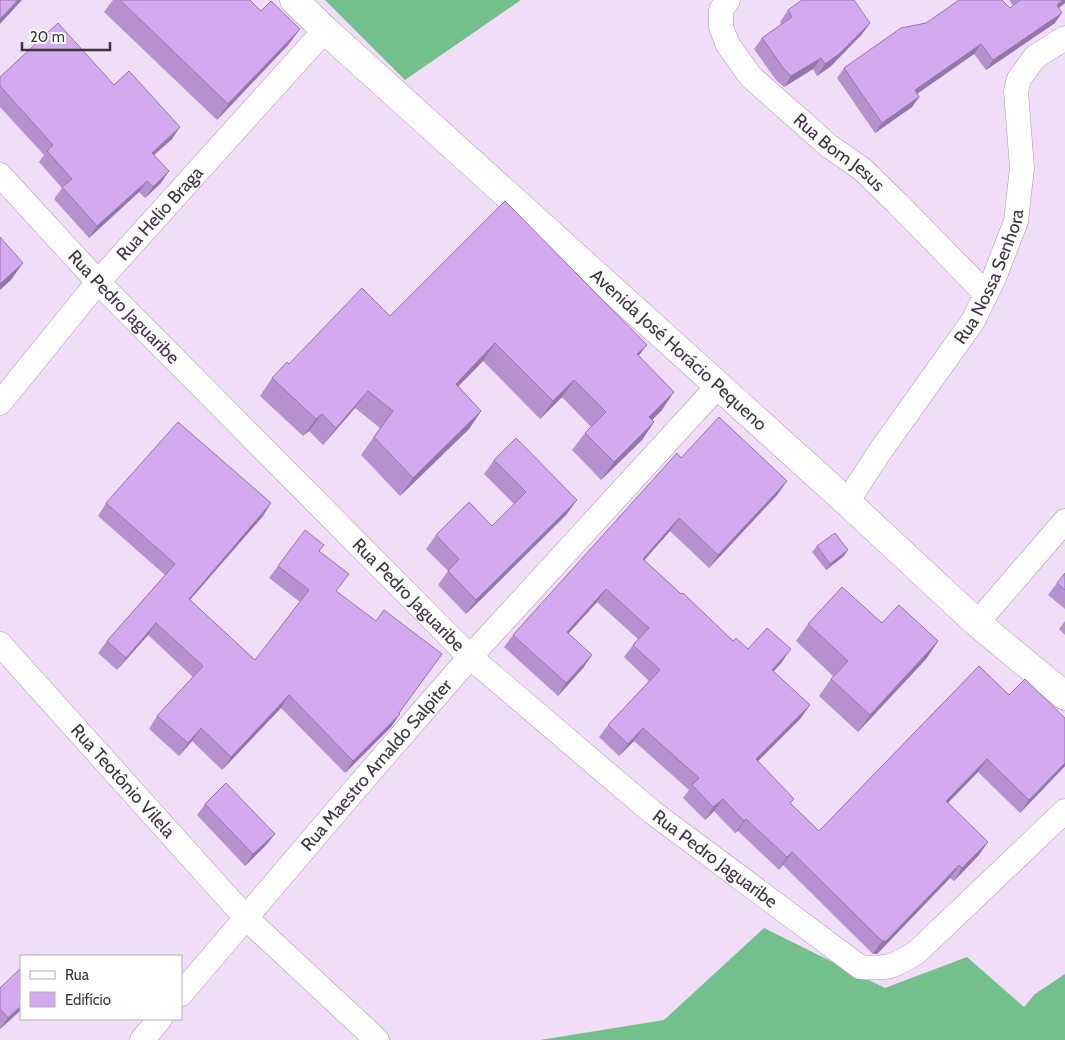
<svg xmlns="http://www.w3.org/2000/svg" width="1065" height="1040" viewBox="0 0 1065 1040" font-family="Cabin,sans-serif">
<style>
.forest{fill:#74c08c}
.lines{fill:none;stroke-linecap:round;stroke-linejoin:round}
.minor-casing{stroke:#a996b0;stroke-width:25}
.tertiary-casing{stroke:#a996b0;stroke-width:29}
.minor{stroke:#fff;stroke-width:24}
.tertiary{stroke:#fff;stroke-width:28}
.wall{fill:#b592ce}
.shaded-wall{fill:#9477a8}
.building{fill:#d3aaf0;stroke:#9477a8}
.labels{text-anchor:middle;stroke-width:4;stroke-linejoin:round;paint-order:stroke}
.street-label{font-size:18px;fill:#3c343f;stroke:#fff}
</style>
<rect width="100%" height="100%" fill="#f2ddf9"/>
<g class="forest">
<path d="M325,0H521L405,80Z"/>
<path d="M764,928L885,988L967,957L1024,1007L1035,994L1065,974V1040H540L664,1020Z"/>
</g>
<g class="lines">
<defs>
<g id="minor">
<path id="s1" d="M728,0L721,10V27L728,45L751,77L829,146L862,169L898,204L986,294"/>
<path id="s2" d="M0,175L98,282L470,657L652,812L860,967C889,969 893,967 917,952L1065,811"/>
<path id="s3" d="M0,403L98,282L325,30"/>
<path id="s4" d="M847,502L881,450L973,321L994,278L1016,221L1022,168L1016,91L1019,79L1035,57L1065,38"/>
<path d="M977,623L1065,521"/>
<path id="s5" d="M0,644L246,918L377,1040"/>
<path id="s6" d="M181,994L357,787L470,657L718,386"/>
<path d="M142,1040L160,1019"/>
</g>
<g id="tertiary">
<path id="s7" d="M294,0L325,30L847,502L977,623L1065,696"/>
</g>
</defs>
<use href="#minor" class="minor-casing"/>
<use href="#tertiary" class="tertiary-casing"/>
<use href="#minor" class="minor"/>
<use href="#tertiary" class="tertiary"/>
</g>
<g class="wall">
<path d="M113,0H250L261,11L300,29L288,45L217,120L104,12Z"/>
<path d="M1009,0H1065V3L1059,8L1055,23L986,70L974,54L917,94L919,97L912,107L875,133L837,78L844,68L1010,8L1013,6Z"/>
<path d="M788,10L870,23L862,34L831,66L817,76L813,69L784,87L776,80L754,49L762,38L781,24L780,22Z"/>
<path d="M0,77L172,139L154,155L161,183L145,198L139,192L89,238L54,199L62,188L39,162L44,155L0,107Z"/>
<path d="M390,316L639,356L662,410L652,420L654,422L642,440L601,480L572,450L585,433L591,427L562,397L540,419L483,361L458,386L481,411L469,429L400,496L361,455L380,428L355,408L323,445L309,431L303,436L260,396L272,378L289,364Z"/>
<path d="M681,458L778,494L709,568L670,531L644,560L733,641L748,649L782,662L773,672L801,718L758,761L790,803L819,831L979,666L1065,766L1020,813L978,772L948,803L979,855L954,881L950,878L877,954H873L783,865L779,870L738,831L735,833L714,811L705,820L683,798L689,790L634,741L619,756L599,737L608,725L649,681L624,657L633,645L638,639L597,602L568,634L592,655L583,668L558,696L504,647L513,635Z"/>
<path d="M494,460L567,514L466,614L438,585L448,571L426,549L436,535L492,526L514,504L484,474Z"/>
<path d="M106,503L263,516L190,600L255,660L300,602L269,578L278,566L320,551L337,592L433,666L399,713L400,714L391,727L345,773L281,708L222,770L192,741L179,756L149,729L157,716L193,677L148,635L117,670L98,653L107,641L165,575L98,516Z"/>
<path d="M817,546L844,556L826,570L812,552Z"/>
<path d="M1065,573V609L1048,595L1057,583Z"/>
<path d="M1065,621V635L1059,629Z"/>
<path d="M882,623L938,641L926,659L858,732L819,696L833,676L796,641L808,624Z"/>
<path d="M205,804L275,834L266,845L245,866L197,815Z"/>
<path d="M0,988L21,1010L0,1029Z"/>
</g>
<g class="shaded-wall">
<path d="M18,0H22L0,24V19Z"/>
<path d="M1063,0H1065V3L1050,15L1057,5Z"/>
<path d="M1062,13L1055,23L986,70L993,60Z"/>
<path d="M870,23L862,34L831,66L817,76L825,64Z"/>
<path d="M300,29L288,45L217,120L228,104Z"/>
<path d="M981,44L974,54L908,100L915,90Z"/>
<path d="M821,58L813,69L784,87L791,76Z"/>
<path d="M919,97L912,107L875,133L882,123Z"/>
<path d="M180,127L172,139L144,164L152,153Z"/>
<path d="M169,171L161,183L145,198L153,187Z"/>
<path d="M147,181L139,192L89,238L97,226Z"/>
<path d="M23,263L11,280L0,290V284Z"/>
<path d="M495,343L483,361L443,402L456,384Z"/>
<path d="M647,345L634,362L637,354Z"/>
<path d="M574,380L562,397L540,419L553,401Z"/>
<path d="M368,391L355,408L323,445L336,428Z"/>
<path d="M674,392L662,410L637,435L649,417Z"/>
<path d="M481,411L469,429L400,496L413,478Z"/>
<path d="M322,414L309,431L303,436L316,419Z"/>
<path d="M654,422L642,440L601,480L614,462Z"/>
<path d="M787,481L778,494L709,568L718,555Z"/>
<path d="M577,500L567,514L466,614L476,600Z"/>
<path d="M271,503L263,516L180,611L189,599Z"/>
<path d="M679,518L670,531L634,572L643,559Z"/>
<path d="M848,550L844,556L826,570L830,564Z"/>
<path d="M606,589L597,602L558,645L567,632Z"/>
<path d="M156,623L148,635L117,670L126,658Z"/>
<path d="M938,641L926,659L858,732L870,715Z"/>
<path d="M791,649L782,662L763,683L772,670Z"/>
<path d="M442,654L393,721L400,714L391,727L345,773L353,761Z"/>
<path d="M592,655L583,668L558,696L566,683Z"/>
<path d="M289,695L281,708L222,770L231,757Z"/>
<path d="M810,705L801,718L747,772L756,759Z"/>
<path d="M201,728L192,741L179,756L188,743Z"/>
<path d="M643,728L634,741L619,756L628,744Z"/>
<path d="M987,759L978,772L937,814L946,801Z"/>
<path d="M1065,763V766L1020,813L1029,800Z"/>
<path d="M723,799L714,811L705,820L713,807Z"/>
<path d="M746,819L738,831L735,833L744,821Z"/>
<path d="M275,834L266,845L245,866L253,854Z"/>
<path d="M988,842L979,855L954,881L962,868Z"/>
<path d="M792,852L783,865L779,870L787,857Z"/>
<path d="M959,865L950,878L877,954H873L882,941Z"/>
<path d="M21,1006V1010L0,1029L8,1018Z"/>
</g>
<g class="building">
<path d="M0,0H18L0,19Z"/>
<path d="M120,0H250L261,11L271,1L300,29L228,104Z"/>
<path d="M802,0H854L870,23L839,54L825,64L821,58L791,76L784,69L762,38L792,17L788,10Z"/>
<path d="M959,0H1002L1010,8L1020,0H1063L1057,5L1062,13L993,60L981,44L915,90L919,97L882,123L844,68L901,28L926,23Z"/>
<path d="M58,23L114,85L129,71L180,127L152,153L169,171L153,187L147,181L97,226L62,187L72,179L47,151L53,145L0,86V77Z"/>
<path d="M505,201L647,345L637,354L674,392L649,417L654,422L614,462L585,433L606,412L574,380L553,401L495,343L456,384L481,411L413,478L374,437L393,411L368,391L336,428L322,414L316,419L272,378L287,362L289,364L362,288L390,316Z"/>
<path d="M0,237L23,263L0,284Z"/>
<path d="M719,417L787,481L718,555L679,518L643,559L681,594L683,593L733,641L736,638L748,649L767,628L791,649L772,670L810,705L756,759L794,799L790,803L819,831L979,666L1009,695L1025,679L1065,718V763L1029,800L987,759L946,801L988,842L962,868L959,865L886,941H882L792,852L787,857L746,819L744,821L723,799L713,807L692,785L699,778L643,728L628,744L608,725L660,670L633,645L649,628L606,589L567,632L592,655L566,683L513,635L677,453L681,458Z"/>
<path d="M178,422L271,503L189,599L255,660L309,590L278,566L305,530L324,545L319,551L349,574L336,591L376,621L384,610L442,654L399,713L400,714L353,761L289,695L231,757L201,728L188,743L157,716L203,666L156,623L126,658L107,641L175,564L106,503Z"/>
<path d="M516,438L577,500L476,600L448,571L459,559L436,535L469,502L492,526L526,492L494,460Z"/>
<path d="M835,533L848,550L830,564L817,546Z"/>
<path d="M1065,573V590L1057,583Z"/>
<path d="M842,587L882,623L899,605L938,641L870,715L831,679L848,661L808,624Z"/>
<path d="M226,783L275,834L253,854L205,804Z"/>
<path d="M21,968V1006L8,1018L0,1009V988Z"/>
</g>
<g class="labels">
<g class="street-label">
<text dy="6" stroke="none"><textPath href="#s1" startOffset="204">Rua Bom Jesus</textPath></text>
<text dy="6" stroke="none"><textPath href="#s3" startOffset="248">Rua Helio Braga</textPath></text>
<text dy="6" stroke="none"><textPath href="#s4" startOffset="268">Rua Nossa Senhora</textPath></text>
<text dy="6" stroke="none"><textPath href="#s2" startOffset="181">Rua Pedro Jaguaribe</textPath></text>
<text dy="6" stroke="none"><textPath href="#s7" startOffset="520">Avenida José Horácio Pequeno</textPath></text>
<text dy="6" stroke="none"><textPath href="#s2" startOffset="586">Rua Pedro Jaguaribe</textPath></text>
<text dy="6" stroke="none"><textPath href="#s6" startOffset="301">Rua Maestro Arnaldo Salpiter</textPath></text>
<text dy="6" stroke="none"><textPath href="#s5" startOffset="184">Rua Teotônio Vilela</textPath></text>
<text dy="6" stroke="none"><textPath href="#s2" startOffset="991">Rua Pedro Jaguaribe</textPath></text>
</g>
</g>
<rect x="20" y="955" width="162" height="65" fill="#ffffff" stroke="#b1aeb2"/>
<rect x="30" y="971" width="25" height="8" fill="#ffffff" stroke="#b1aeb2"/>
<text x="65" y="980" font-size="15" fill="#3c343f">Rua</text>
<rect x="30" y="992" width="25" height="15" fill="#d3aaf0" stroke="#b1aeb2"/>
<text x="65" y="1005" font-size="15" fill="#3c343f">Edifício</text>
<path d="M22 42v8h88v-8" fill="none" stroke="#3c343f" stroke-width="2.5"/>
<text x="30" y="42" font-size="15" fill="#3c343f" stroke="#ffffff" stroke-width="4" paint-order="stroke">20 m</text>
</svg>
